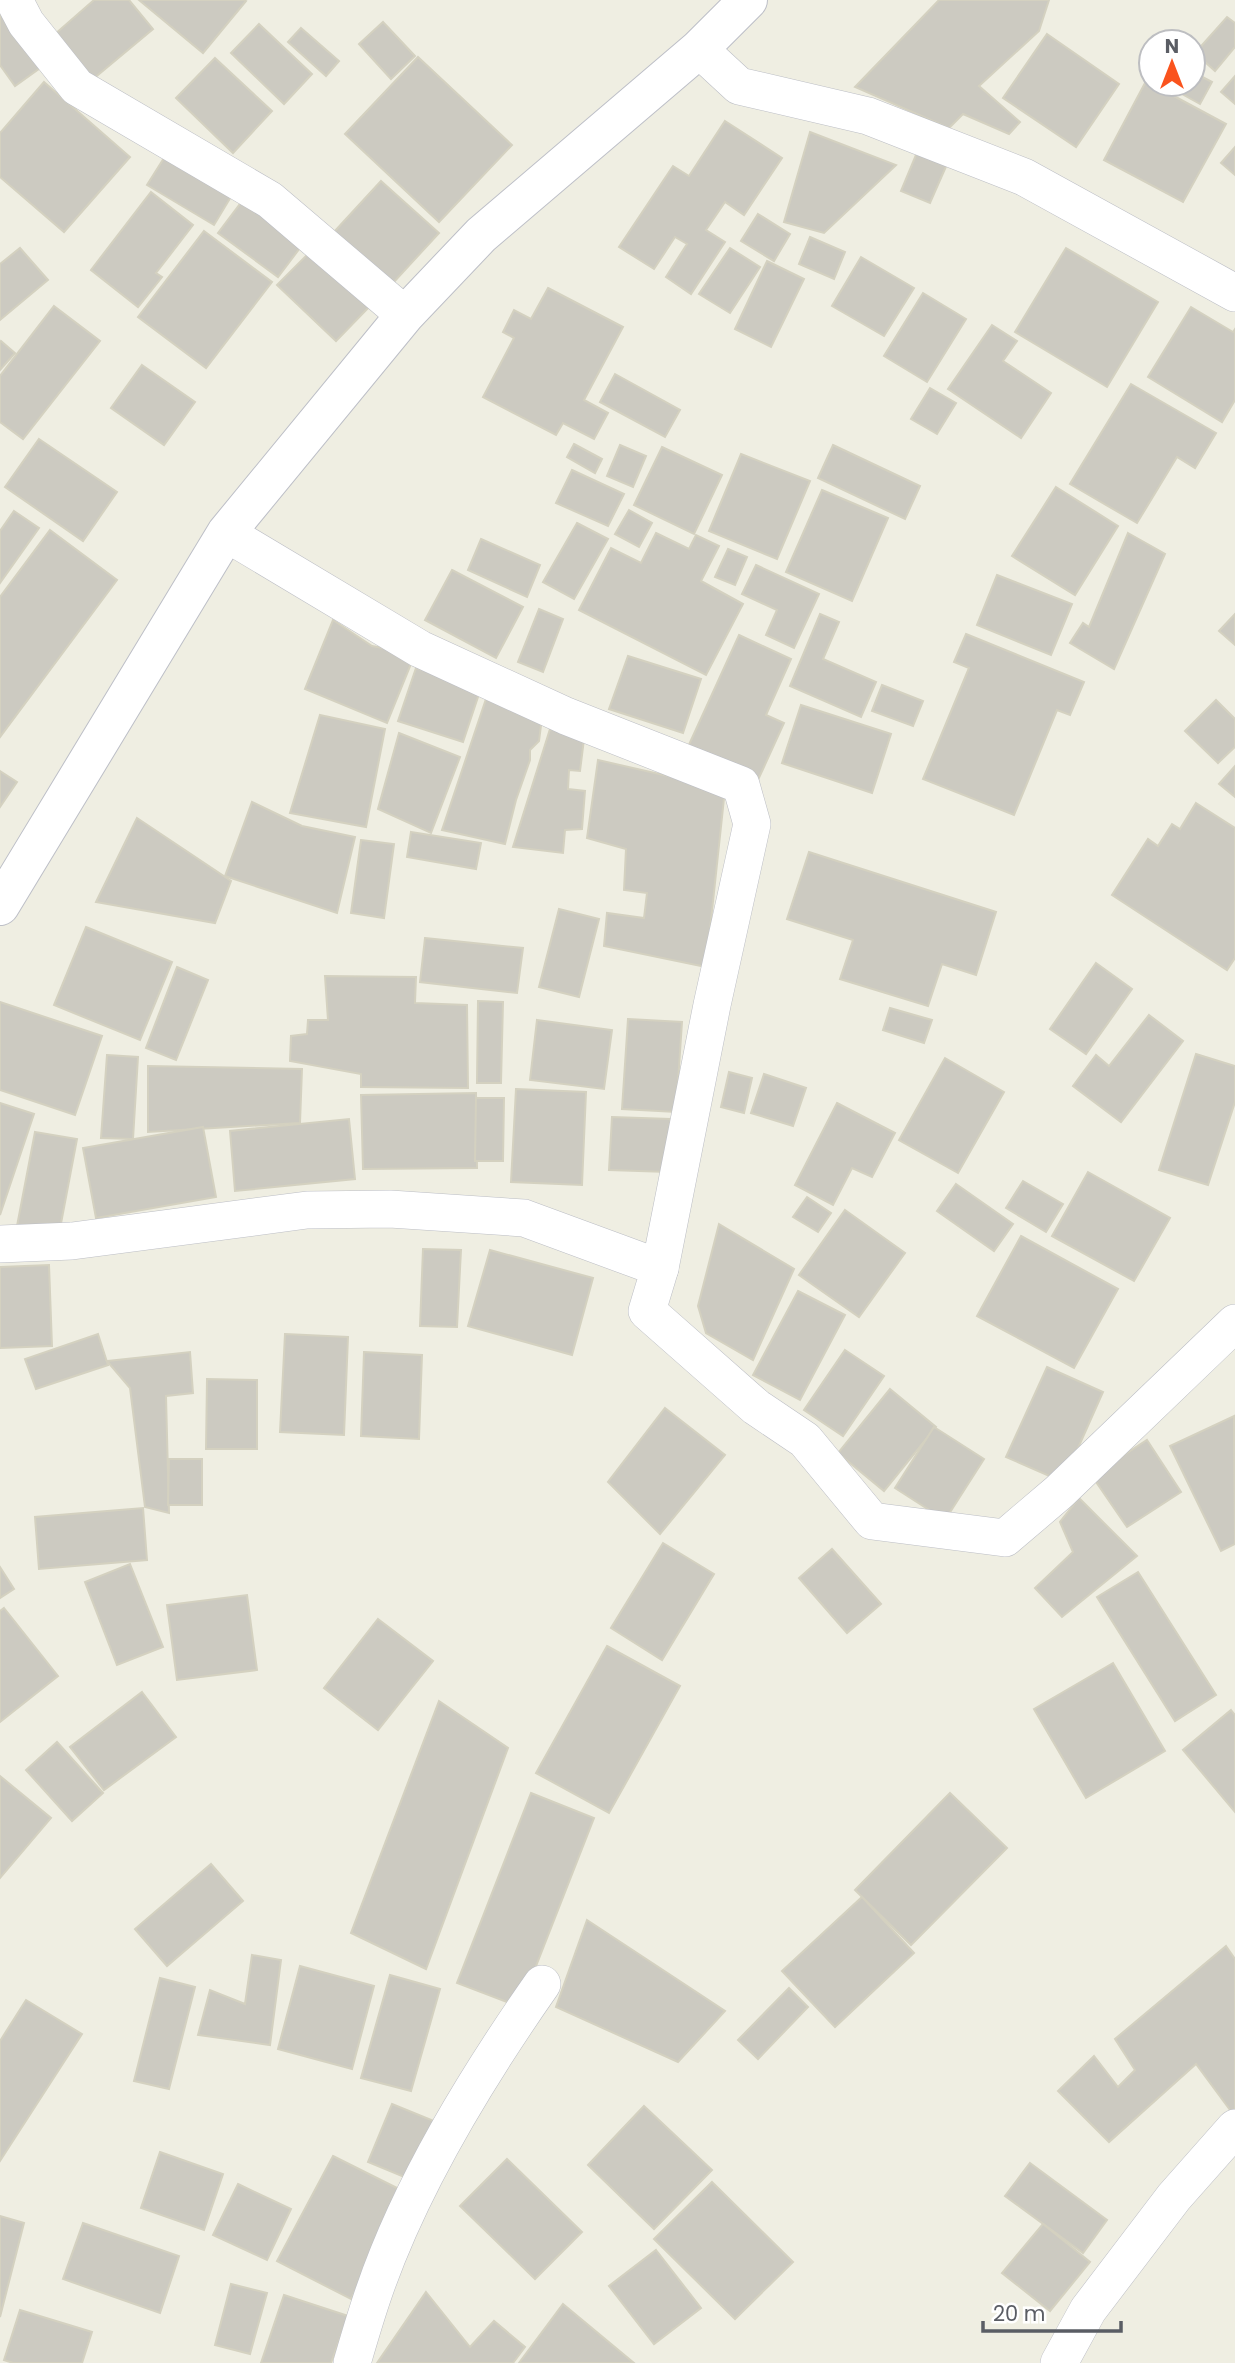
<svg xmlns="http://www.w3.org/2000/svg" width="1235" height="2363" viewBox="0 0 1235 2363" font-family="Poppins,sans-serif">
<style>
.building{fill:#cccac1;stroke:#d4d1c0;stroke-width:2}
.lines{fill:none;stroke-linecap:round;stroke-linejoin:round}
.street-casing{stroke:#bcbec5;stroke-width:38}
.secondary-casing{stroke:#bdbfc7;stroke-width:40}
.street{stroke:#fff;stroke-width:37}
.secondary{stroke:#fff;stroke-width:38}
</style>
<rect width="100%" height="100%" fill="#efeee2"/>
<g class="building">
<path d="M94,0H129L153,29L93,79L55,34Z"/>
<path d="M139,0H244L246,1L203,53Z"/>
<path d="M939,0H1049L1039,31L979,86L1020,122L1009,134L963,114L949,128L855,87Z"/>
<path d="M0,7L43,66L15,86L0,65Z"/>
<path d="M1227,17L1235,23V47L1215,71L1195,53Z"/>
<path d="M383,22L415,56L391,79L359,44Z"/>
<path d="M259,24L312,74L284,104L231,53Z"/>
<path d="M301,28L339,61L326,76L288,42Z"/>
<path d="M1047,34L1119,84L1076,147L1003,98Z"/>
<path d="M418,57L512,145L439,222L345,134Z"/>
<path d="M215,58L272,111L233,153L176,98Z"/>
<path d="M1193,72L1212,82L1200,104L1164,84H1193Z"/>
<path d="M1235,76V104L1221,92Z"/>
<path d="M1146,81L1226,124L1183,202L1104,160Z"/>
<path d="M44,82L130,157L64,232L0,177V133Z"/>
<path d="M725,121L782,158L744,215L725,202L706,230L725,242L691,294L666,277L687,244L675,237L654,269L619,247L673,166L689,176Z"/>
<path d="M810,132L896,165L824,233L784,222Z"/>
<path d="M1235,147V175L1221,163Z"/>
<path d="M169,150L235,190L214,225L147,185Z"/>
<path d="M918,150L948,162L930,203L901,191Z"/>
<path d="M381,181L439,233L392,284L334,232Z"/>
<path d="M151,192L193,225L156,273L162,277L138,307L91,270Z"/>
<path d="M243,200L303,244L278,277L218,233Z"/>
<path d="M758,214L790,234L774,261L741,241Z"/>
<path d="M204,231L272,282L206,368L138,317Z"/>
<path d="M810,237L845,252L834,279L799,264Z"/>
<path d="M20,248L48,280L0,320V264Z"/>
<path d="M730,248L760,267L730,313L699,294Z"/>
<path d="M1066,248L1158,302L1107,387L1015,332Z"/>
<path d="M311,251L370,306L336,341L277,285Z"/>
<path d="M861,257L914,288L884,336L832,306Z"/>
<path d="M767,261L804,279L771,347L735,329Z"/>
<path d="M548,288L623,327L584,400L608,413L594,439L563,423L556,435L483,397L514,338L503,332L514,310L531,319Z"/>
<path d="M923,293L966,319L927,382L884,356Z"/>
<path d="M54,306L100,341L23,439L0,422V376Z"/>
<path d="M1191,307L1233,332L1235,329V400L1222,422L1148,377Z"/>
<path d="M992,325L1017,341L1003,361L1051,393L1021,438L948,389Z"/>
<path d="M1,341L15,353L0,370V343Z"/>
<path d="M142,365L195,402L164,445L111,408Z"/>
<path d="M615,374L680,410L665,437L600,402Z"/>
<path d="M1131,384L1216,433L1195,468L1177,457L1137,523L1070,484Z"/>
<path d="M930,388L956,403L937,434L911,419Z"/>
<path d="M39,439L117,492L83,541L5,487Z"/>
<path d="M574,444L602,459L595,473L567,457Z"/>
<path d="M620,445L646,456L633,487L607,476Z"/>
<path d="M833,445L920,486L905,519L818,478Z"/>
<path d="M662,447L722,475L694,534L634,505Z"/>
<path d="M741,454L810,481L777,559L709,531Z"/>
<path d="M572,470L624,494L608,526L556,503Z"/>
<path d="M1056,487L1118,526L1075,595L1012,556Z"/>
<path d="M822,490L888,518L852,601L786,572Z"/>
<path d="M629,510L652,523L639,547L615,534Z"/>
<path d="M14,511L39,528L0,583V531Z"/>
<path d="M577,523L608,539L574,599L543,582Z"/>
<path d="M50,530L117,580L0,737V597Z"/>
<path d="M656,533L689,549L696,535L719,546L701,581L743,604L706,675L579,610L611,548L641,563Z"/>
<path d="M1128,533L1165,554L1114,669L1070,643L1083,623L1089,627Z"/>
<path d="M481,539L540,565L527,597L468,570Z"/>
<path d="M728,549L747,557L735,585L715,577Z"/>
<path d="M756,565L819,594L794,648L766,635L777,610L742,594Z"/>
<path d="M452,570L523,607L496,658L425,620Z"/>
<path d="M997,575L1072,604L1051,655L977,625Z"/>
<path d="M539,609L563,619L543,672L518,662Z"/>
<path d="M820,614L839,622L823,659L876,682L861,717L790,686Z"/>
<path d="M1235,614V645L1219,631Z"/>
<path d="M333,620L372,646L415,654L387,723L305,689Z"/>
<path d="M966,634L1084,682L1070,715L1057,710L1014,815L923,779L969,668L954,662Z"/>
<path d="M739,635L791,659L766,715L784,723L758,780L687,749Z"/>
<path d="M628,656L701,679L683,733L609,709Z"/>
<path d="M416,668L481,688L463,742L398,721Z"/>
<path d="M882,685L923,701L913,726L872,711Z"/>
<path d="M488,693L543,710L539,741L530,750V760L516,800L505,844L442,830Z"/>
<path d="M1216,700L1235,719V747L1218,763L1185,731Z"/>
<path d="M801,705L891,734L872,793L782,763Z"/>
<path d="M320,715L385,729L366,827L290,813Z"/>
<path d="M550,729L584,739L580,771L569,770L568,789L585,791L582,829L565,830L563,853L513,847Z"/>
<path d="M399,733L460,757L431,833L378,809Z"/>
<path d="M598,760L725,789L706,967L604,946L607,913L644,918L647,893L624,890L626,849L587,838Z"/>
<path d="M1235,766V797L1219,784Z"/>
<path d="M0,771L17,782L0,807Z"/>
<path d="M252,802L302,826L355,837L337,913L225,876Z"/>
<path d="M1196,803L1235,828V958L1227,970L1112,895L1148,839L1158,846L1172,824L1180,829Z"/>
<path d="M137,818L231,881L215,923L96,902Z"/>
<path d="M411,832L481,843L476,869L407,857Z"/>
<path d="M361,840L394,844L384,918L351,913Z"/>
<path d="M809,852L996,912L976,975L942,964L928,1006L840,979L853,940L787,919Z"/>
<path d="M559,909L599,919L579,997L539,987Z"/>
<path d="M86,927L172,962L140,1040L54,1005Z"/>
<path d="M425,938L523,948L517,993L420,982Z"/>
<path d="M1096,963L1132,989L1086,1054L1050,1029Z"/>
<path d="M177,967L208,980L176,1060L146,1048Z"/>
<path d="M325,976L416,977L415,1003L467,1005L468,1088L361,1087V1074L290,1061L291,1036L307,1034L308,1020H328Z"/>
<path d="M478,1001L503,1002L501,1083H477Z"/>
<path d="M0,1002L102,1036L75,1115L0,1090Z"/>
<path d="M890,1008L932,1020L924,1043L883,1030Z"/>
<path d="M1149,1015L1183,1041L1121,1122L1073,1086L1096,1055L1109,1066Z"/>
<path d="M628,1019L682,1022L676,1112L622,1109Z"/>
<path d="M537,1020L612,1030L604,1089L530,1080Z"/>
<path d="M1196,1054L1235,1066V1102L1208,1185L1159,1170Z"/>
<path d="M107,1055L138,1057L133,1139L101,1138Z"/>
<path d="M945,1058L1004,1092L958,1173L899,1140Z"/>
<path d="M148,1066L302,1069L300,1123L148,1132Z"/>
<path d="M729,1072L752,1078L744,1113L721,1107Z"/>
<path d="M764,1074L806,1088L793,1126L751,1113Z"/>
<path d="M516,1089L586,1092L582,1185L511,1182Z"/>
<path d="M476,1093L477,1168L363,1169L361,1095Z"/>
<path d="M476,1098H504L503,1161H475Z"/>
<path d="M0,1103L34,1114L0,1215Z"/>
<path d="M837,1103L895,1133L872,1177L852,1168L833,1205L795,1185Z"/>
<path d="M612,1117L670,1119L668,1172L609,1170Z"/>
<path d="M349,1119L355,1179L235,1191L230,1131Z"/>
<path d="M203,1127L216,1197L96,1218L83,1148Z"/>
<path d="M35,1132L77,1139L59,1234L17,1226Z"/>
<path d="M1088,1172L1170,1218L1134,1281L1052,1236Z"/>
<path d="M1023,1181L1063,1204L1046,1232L1006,1208Z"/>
<path d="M956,1184L1013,1224L994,1251L937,1211Z"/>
<path d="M807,1197L831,1213L818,1232L793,1217Z"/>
<path d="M845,1210L905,1253L859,1317L799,1275Z"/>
<path d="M719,1224L794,1269L753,1360L706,1333L698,1306Z"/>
<path d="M1021,1236L1118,1289L1074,1368L977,1316Z"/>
<path d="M423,1249L461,1250L457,1327L420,1326Z"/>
<path d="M490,1250L593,1278L572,1355L468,1326Z"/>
<path d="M49,1265L52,1346L0,1348V1267Z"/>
<path d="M798,1291L845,1315L800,1400L753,1375Z"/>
<path d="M98,1334L108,1365L36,1389L25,1359Z"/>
<path d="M285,1334L348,1337L344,1435L280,1432Z"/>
<path d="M845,1350L884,1376L843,1436L804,1410Z"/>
<path d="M190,1352L193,1393L166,1396L169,1513L145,1507L130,1388L107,1361Z"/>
<path d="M364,1352L422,1355L419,1439L361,1436Z"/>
<path d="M1047,1367L1103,1392L1063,1482L1006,1457Z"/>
<path d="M207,1379L257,1380V1449H206Z"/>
<path d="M890,1389L936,1427L884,1491L838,1453Z"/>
<path d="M665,1408L725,1455L660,1534L608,1482Z"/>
<path d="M1234,1416L1235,1544L1221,1551L1170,1446Z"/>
<path d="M934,1427L984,1459L945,1520L895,1488Z"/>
<path d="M1147,1440L1181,1492L1127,1527L1092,1476Z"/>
<path d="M169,1459H202V1505H168Z"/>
<path d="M1079,1498L1137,1556L1062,1617L1035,1588L1073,1552L1060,1522Z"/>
<path d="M143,1508L147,1560L39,1569L35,1517Z"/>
<path d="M663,1543L714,1574L662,1660L611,1628Z"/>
<path d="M832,1549L881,1604L847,1633L799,1578Z"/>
<path d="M130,1564L163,1647L117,1665L85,1582Z"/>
<path d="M0,1567L14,1589L0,1598Z"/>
<path d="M1138,1572L1216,1695L1175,1721L1097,1597Z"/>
<path d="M247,1595L257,1670L177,1680L167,1605Z"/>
<path d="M4,1608L58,1676L0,1722V1611Z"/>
<path d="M378,1619L433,1661L378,1730L324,1688Z"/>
<path d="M607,1646L680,1686L609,1813L536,1773Z"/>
<path d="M1113,1663L1165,1751L1086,1798L1034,1709Z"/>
<path d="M142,1692L176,1737L104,1790L70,1747Z"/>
<path d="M439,1701L508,1748L426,1969L351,1933Z"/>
<path d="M1231,1710L1235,1715V1812L1183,1750Z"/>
<path d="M57,1742L103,1793L72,1821L26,1770Z"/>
<path d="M0,1776L51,1818L0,1878Z"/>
<path d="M531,1793L594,1818L520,2007L457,1983Z"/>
<path d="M950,1793L1007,1848L911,1945L855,1890Z"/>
<path d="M211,1864L243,1901L167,1966L135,1929Z"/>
<path d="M862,1897L914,1953L835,2027L782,1971Z"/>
<path d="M587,1920L725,2011L678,2062L556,2007Z"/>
<path d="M1226,1946L1235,1959V2113L1233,2114L1196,2064L1109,2142L1058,2091L1094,2056L1118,2087L1135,2070L1115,2039Z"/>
<path d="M252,1955L281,1960L270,2045L198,2035L210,1990L245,2004Z"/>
<path d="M300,1966L374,1986L352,2069L278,2049Z"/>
<path d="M390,1975L440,1989L411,2091L361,2078Z"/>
<path d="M160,1978L195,1987L169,2089L134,2081Z"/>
<path d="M789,1988L808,2007L758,2059L738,2040Z"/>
<path d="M26,2000L82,2034L0,2161V2041Z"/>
<path d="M392,2104L451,2128L426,2186L368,2162Z"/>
<path d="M644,2106L712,2170L654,2229L588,2165Z"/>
<path d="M160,2152L223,2174L204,2230L141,2208Z"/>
<path d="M333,2156L407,2193L351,2299L277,2261Z"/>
<path d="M507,2159L582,2232L535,2279L460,2206Z"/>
<path d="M1030,2163L1107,2220L1083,2253L1005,2196Z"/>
<path d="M712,2182L793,2262L735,2319L654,2239Z"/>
<path d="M238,2184L291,2209L267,2260L213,2235Z"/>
<path d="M0,2216L24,2223L0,2317Z"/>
<path d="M83,2223L179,2256L160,2313L63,2279Z"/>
<path d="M1043,2224L1090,2262L1050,2311L1002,2273Z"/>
<path d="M656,2250L701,2308L654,2344L609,2286Z"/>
<path d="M231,2284L267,2293L250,2354L215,2345Z"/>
<path d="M426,2292L470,2347L494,2321L525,2347L513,2363H377Z"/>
<path d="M284,2295L348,2316L331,2363H261Z"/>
<path d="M563,2304L634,2363H519Z"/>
<path d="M20,2310L92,2332L82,2363H13L4,2360Z"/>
</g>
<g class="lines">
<defs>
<g id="street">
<path d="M14,0L26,23L77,87L270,200L405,315"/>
<path d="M699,49L739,86L868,116L1024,177L1235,293"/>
<path d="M226,533L420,649L566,716L741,785L752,824L712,1005L660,1268"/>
<path d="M0,1244L72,1241L307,1210L390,1209L524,1218L660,1268L647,1311L756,1407L805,1440L872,1521L1005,1538L1059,1492L1235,1323"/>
<path d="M352,2363C359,2339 366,2315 374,2292C411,2184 477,2077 542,1984"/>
<path d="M1059,2363L1088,2310L1174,2197L1235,2128"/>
</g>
<path id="secondary" d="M0,906L226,533L405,315L481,235L699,49L748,0"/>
</defs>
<use href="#street" class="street-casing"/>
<use href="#secondary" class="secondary-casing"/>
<use href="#street" class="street"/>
<use href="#secondary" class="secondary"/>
</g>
<g transform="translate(1172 63)"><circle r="33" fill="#ffffff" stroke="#bdbec1" stroke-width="2"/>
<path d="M0-5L12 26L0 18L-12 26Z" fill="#fa531d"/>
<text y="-10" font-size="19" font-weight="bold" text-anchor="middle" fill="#5a5d64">N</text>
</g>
<path d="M983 2321v10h138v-10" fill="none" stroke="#5a5d64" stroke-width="3.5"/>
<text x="993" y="2321" font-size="21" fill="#5a5d64" stroke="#ffffff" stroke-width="5" paint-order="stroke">20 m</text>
</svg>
